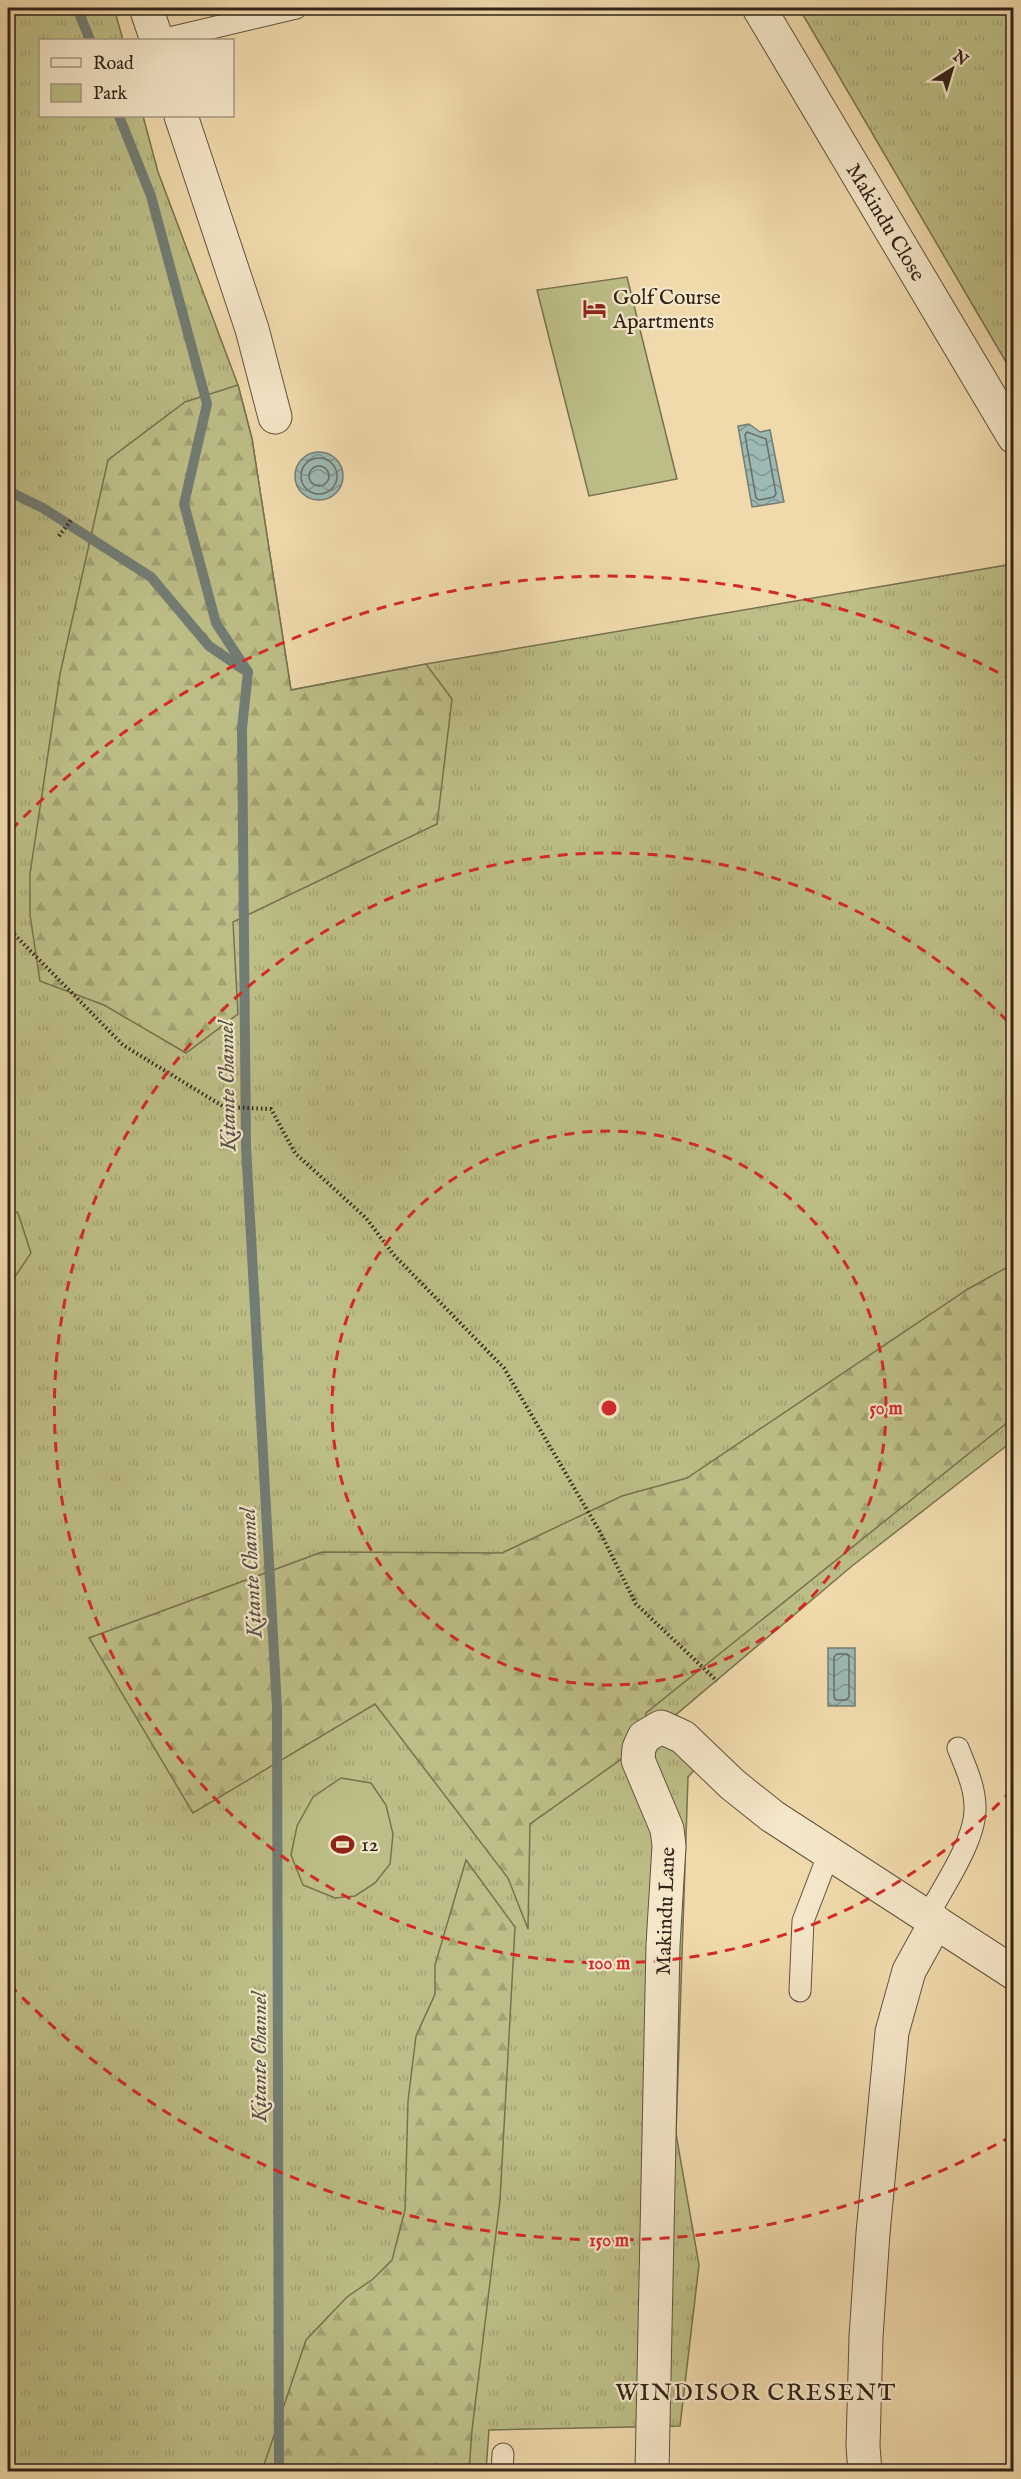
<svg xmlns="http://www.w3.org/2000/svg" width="1021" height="2479" viewBox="0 0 1021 2479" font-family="'IM FELL English',serif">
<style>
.grass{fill:url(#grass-tufts);stroke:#787150;stroke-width:1.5}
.forest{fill:url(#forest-firs);stroke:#787150;stroke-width:1.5}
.green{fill:#bdbe87;stroke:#787150;stroke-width:1.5}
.water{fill:url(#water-waves);stroke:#727d75;stroke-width:1.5}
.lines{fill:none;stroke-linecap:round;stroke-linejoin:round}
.shore{stroke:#686e66;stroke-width:1.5}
.stream{stroke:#727d75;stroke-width:10}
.lane-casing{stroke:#62523e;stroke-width:23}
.street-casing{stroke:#62523e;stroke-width:35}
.path{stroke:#322419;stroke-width:4;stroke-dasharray:1.5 3;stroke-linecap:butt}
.lane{stroke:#f5e7c9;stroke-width:21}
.street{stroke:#f5e7c9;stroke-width:33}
.ring{fill:none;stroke:#d62828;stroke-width:3;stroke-dasharray:10 8}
.labels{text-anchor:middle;stroke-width:4.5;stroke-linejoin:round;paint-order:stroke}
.street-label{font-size:21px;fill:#322419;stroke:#f5e7c9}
.poi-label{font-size:21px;fill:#322419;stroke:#f5e7c9;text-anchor:start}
.water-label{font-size:22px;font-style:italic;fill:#525147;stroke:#f5e7c9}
.quarter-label{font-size:24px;letter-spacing:1.5px;fill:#322419;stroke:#f5e7c9}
.centre{fill:#d62828;stroke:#f5e7c9;stroke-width:3}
.ring-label{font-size:18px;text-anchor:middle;font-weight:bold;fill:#d62828;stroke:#f5e7c9;stroke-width:4.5;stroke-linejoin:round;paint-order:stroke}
</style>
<defs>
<pattern id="grass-tufts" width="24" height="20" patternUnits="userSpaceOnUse" patternTransform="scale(1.5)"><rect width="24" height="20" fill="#bdbe87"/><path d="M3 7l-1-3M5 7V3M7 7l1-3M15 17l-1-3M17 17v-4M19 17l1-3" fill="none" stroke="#a3a374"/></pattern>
<pattern id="forest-firs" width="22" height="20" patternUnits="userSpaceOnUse" patternTransform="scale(1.5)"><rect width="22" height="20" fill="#bdbe87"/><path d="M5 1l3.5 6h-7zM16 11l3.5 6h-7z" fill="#a3a374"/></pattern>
<pattern id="water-waves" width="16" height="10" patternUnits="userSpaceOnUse" patternTransform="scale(1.5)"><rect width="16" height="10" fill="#9db9b3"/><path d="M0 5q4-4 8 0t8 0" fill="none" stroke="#819691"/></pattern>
</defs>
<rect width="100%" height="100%" fill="#f0daac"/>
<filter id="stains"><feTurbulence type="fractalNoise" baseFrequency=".00333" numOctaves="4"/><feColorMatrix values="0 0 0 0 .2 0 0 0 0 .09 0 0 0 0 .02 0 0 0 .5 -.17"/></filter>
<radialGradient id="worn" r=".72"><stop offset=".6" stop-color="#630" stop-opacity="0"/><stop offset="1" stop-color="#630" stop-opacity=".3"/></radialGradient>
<g class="grass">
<path d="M8,8H114L123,40H40V116H143L158,172L238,385L252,439L291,690L426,664L1013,564L1014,1440L852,1566L665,1724L709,1754L688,1777L676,2134L699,2265L680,2426L489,2430L486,2471L8,2472Z"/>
<path d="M799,8H1013V374Z"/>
</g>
<g class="forest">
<path d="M238,385L252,439L291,690L426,664L452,699L437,824L233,922L238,1014L186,1053L104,1005L40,981L30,915V874L60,674L108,460L185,402Z"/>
<path d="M1013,1264V1418L646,1713L644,1743L530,1824L528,1929L508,1878L375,1704L193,1813L89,1638L322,1552L502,1553L622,1496L687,1478L968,1289Z"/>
<path d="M466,1860L515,1927L500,2200L472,2430L469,2471H262L306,2340L347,2297L373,2279L392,2260L405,2210L408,2101L416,2036L435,1994V1965Z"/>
</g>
<g class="green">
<path d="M627,277L677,479L589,496L537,290Z"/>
<path d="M8,1207L18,1213L31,1253L8,1287Z"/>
<path d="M341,1778L371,1783L386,1805L393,1834L390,1864L375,1883L355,1896L335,1898L303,1885L291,1855L297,1826L313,1797Z"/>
</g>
<g class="water">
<path d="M749,424L760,432L770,430L784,502L752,507L738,426Z"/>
<circle cx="319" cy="476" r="24"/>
<rect x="828" y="1648" width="27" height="58"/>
</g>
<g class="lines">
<g class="shore">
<path d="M747,432L766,439L776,494L774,497L759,500L756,498L745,435Z"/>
<circle cx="319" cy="476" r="18"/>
<circle cx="319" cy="476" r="10"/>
<path d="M837,1654H847L849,1656V1697L846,1700H836L834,1697V1657Z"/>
</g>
<g class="stream">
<path d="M77,8L90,40"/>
<path d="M119,116L151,196L207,404L184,504L216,623L248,672"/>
<path d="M8,491L43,508L151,577L209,646L243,669"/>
<path d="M248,672L242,728L246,1146L277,1708L279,2472"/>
</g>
<defs>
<g id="lane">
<path d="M161,40L296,8"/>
<path d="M927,1917C942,1889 974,1843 975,1811C976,1789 966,1768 958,1748"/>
<path d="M800,1991L803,1921L829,1853"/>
<path d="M502,2472L503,2454"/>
</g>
<g id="street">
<path d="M146,8L157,40"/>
<path d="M759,8L1014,437"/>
<path d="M181,116L252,329L275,417"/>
<path d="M652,2472L663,1945L669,1846L667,1829L638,1760L639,1748L644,1737L661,1727L683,1737L732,1784L772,1816L1014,1973"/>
<path d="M865,2472L863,2446L866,2337L873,2233L892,2032L909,1971L936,1922"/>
</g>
</defs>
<use href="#lane" class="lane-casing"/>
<use href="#street" class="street-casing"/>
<g class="path">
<path d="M59,536L71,520"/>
<path d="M8,928L123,1045L224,1107L271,1109L295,1153L366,1218L394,1255L504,1368L600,1532L636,1604L717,1681"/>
</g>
<use href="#lane" class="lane"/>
<use href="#street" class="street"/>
</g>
<g class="ring">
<circle cx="609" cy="1408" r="277"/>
<path d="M1012 1790A555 555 0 1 1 1012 1026"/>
<path d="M1012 2136A832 832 0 0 1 11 1986M11 830A832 832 0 0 1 1012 680"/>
</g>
<defs>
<symbol id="hotel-bare" viewBox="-9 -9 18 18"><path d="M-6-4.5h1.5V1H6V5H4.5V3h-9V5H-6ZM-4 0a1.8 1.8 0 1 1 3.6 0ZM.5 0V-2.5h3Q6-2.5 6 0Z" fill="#8f2418" stroke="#f5e7c9" stroke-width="2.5" paint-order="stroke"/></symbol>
<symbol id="stadium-bare" viewBox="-9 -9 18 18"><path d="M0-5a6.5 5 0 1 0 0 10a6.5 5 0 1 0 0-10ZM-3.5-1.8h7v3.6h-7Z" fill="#8f2418" stroke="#f5e7c9" stroke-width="2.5" paint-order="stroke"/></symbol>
</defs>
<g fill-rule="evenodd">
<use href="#hotel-bare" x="578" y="292" width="33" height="33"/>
<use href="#stadium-bare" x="326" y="1828" width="33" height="33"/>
</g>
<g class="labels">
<g class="street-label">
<text transform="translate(886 222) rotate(59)" y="7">Makindu Close</text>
<text transform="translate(665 1911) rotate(-88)" y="7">Makindu Lane</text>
</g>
<g class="poi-label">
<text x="613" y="304">Golf Course<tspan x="613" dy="24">Apartments</tspan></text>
<text x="361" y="1851">12</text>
</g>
<g class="water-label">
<text transform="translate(226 1086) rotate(-91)" y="8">Kitante Channel</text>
<text transform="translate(250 1573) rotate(-93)" y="8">Kitante Channel</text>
<text transform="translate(258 2057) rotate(-90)" y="8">Kitante Channel</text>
</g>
<g class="quarter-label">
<text x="756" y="2400">WINDISOR CRESENT</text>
</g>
</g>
<circle cx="609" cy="1408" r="9" class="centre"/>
<g class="ring-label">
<text x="886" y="1414">50 m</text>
<text x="609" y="1969">100 m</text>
<text x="609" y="2246">150 m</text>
</g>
<rect width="1021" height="2479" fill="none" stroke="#f0daac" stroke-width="30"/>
<rect x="9" y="9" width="1003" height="2461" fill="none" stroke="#322419" stroke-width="3"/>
<rect x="15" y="15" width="991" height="2449" fill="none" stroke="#322419" stroke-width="1.5"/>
<rect x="39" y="39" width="195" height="78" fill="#f5e7c9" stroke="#a79983" stroke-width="1.5"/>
<rect x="51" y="58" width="30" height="9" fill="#f5e7c9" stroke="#a79983" stroke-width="1.5"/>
<text x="93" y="69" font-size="18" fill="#322419">Road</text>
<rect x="51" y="84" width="30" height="18" fill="#bdbe87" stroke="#a79983" stroke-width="1.5"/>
<text x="93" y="99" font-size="18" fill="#322419">Park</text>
<g transform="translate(952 69) rotate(37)" stroke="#f5e7c9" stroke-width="4.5" paint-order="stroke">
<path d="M0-4.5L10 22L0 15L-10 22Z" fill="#322419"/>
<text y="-9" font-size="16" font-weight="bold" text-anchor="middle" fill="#322419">N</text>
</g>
<rect width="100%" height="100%" filter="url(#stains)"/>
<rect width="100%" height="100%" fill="url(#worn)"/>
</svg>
